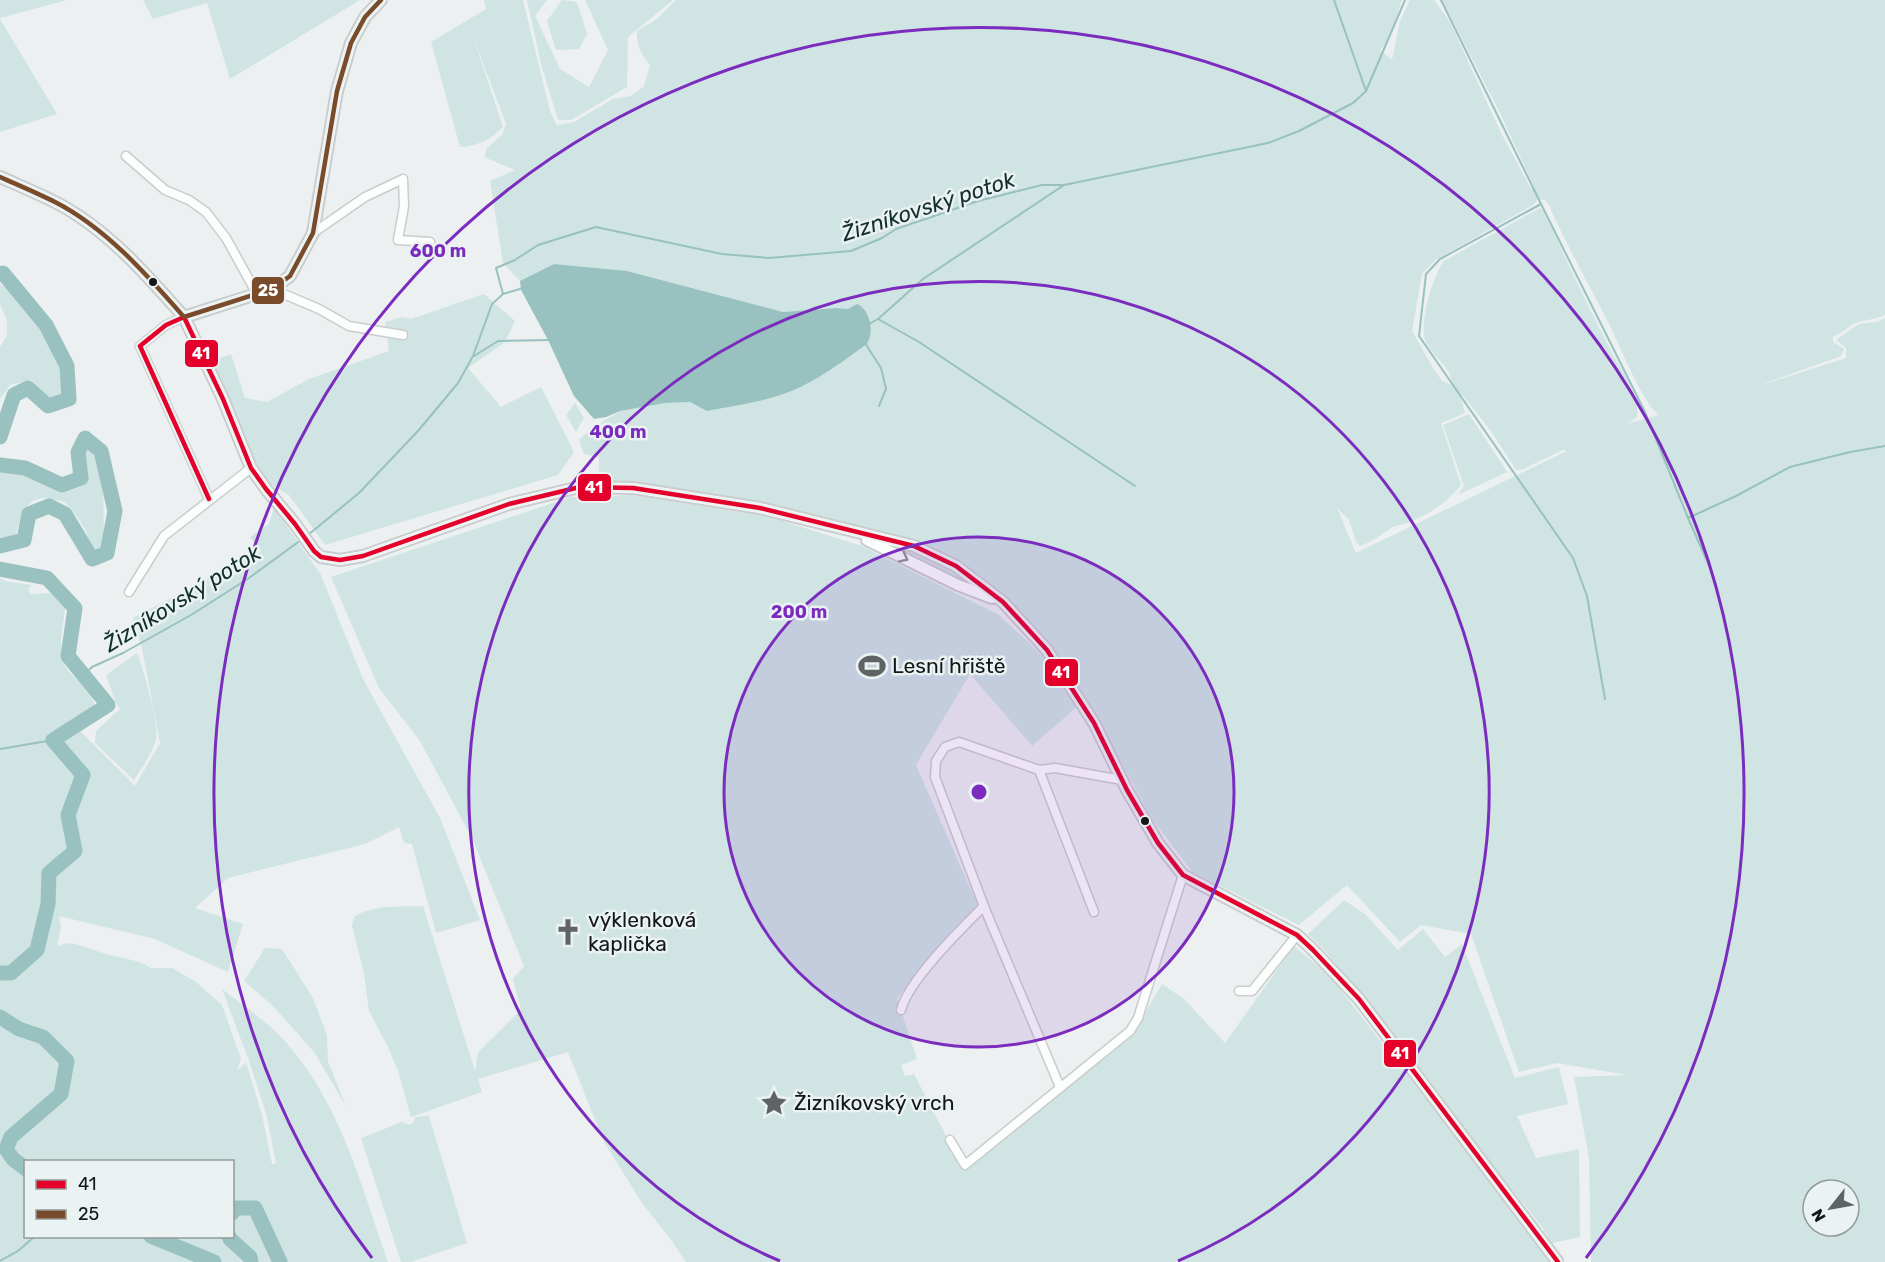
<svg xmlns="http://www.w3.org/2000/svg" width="1885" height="1262" viewBox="0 0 1885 1262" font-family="Rubik,sans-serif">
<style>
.green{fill:#cfe4e3;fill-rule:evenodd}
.water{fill:#98c1bf}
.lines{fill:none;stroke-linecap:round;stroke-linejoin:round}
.stream{stroke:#98c1bf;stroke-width:2}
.river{stroke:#98c1bf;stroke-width:15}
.minor-casing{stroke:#cacdcd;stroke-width:11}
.tertiary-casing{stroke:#cacdcd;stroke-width:14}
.minor{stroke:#fcfdfd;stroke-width:8}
.tertiary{stroke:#fcfdfd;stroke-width:10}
.bus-1-casing{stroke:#eaf2f2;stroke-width:9}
.bus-2-casing{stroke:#eaf2f2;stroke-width:9}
.bus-1{stroke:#e4002b;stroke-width:4.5}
.bus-2{stroke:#7a4b2a;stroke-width:4.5}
.oneway{stroke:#949696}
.ring{fill:none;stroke:#7b2cbf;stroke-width:3}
.bus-dot{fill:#141717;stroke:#eaf2f2;stroke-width:2}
.labels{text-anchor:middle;stroke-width:5;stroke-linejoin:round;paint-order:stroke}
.poi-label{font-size:21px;fill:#141717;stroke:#eaf2f2;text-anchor:start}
.water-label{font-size:22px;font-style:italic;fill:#112f2e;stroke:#eaf2f2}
.centre{fill:#7b2cbf;stroke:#eaf2f2;stroke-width:3}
.ring-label{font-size:18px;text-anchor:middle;font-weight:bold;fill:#7b2cbf;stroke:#eaf2f2;stroke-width:5;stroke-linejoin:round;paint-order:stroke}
.line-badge{stroke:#eaf2f2;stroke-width:2}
.badge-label{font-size:16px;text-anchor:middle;font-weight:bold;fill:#fff}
</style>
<rect width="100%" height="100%" fill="#ecf0f0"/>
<g class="green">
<path d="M0,0H67L0,18Z"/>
<path d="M143,0H360L230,79L207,3L153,19Z"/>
<path d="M484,0H523L550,111L557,125L574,122L613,99L631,96L644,86L650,65C642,54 636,46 637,31L657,19L676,0H1402C1395,17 1394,37 1380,50L1392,60L1400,21L1410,0H1434L1450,22L1500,131L1531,189L1534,187L1501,115L1442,0H1885V315C1875,320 1866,319 1855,323C1847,327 1842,334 1833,336V342L1844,349L1841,356L1749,389L1846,358V348L1836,340L1859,324L1876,322L1885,318V1262H1591L1589,1158L1574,1077L1627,1075L1557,1063L1519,1072L1471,934L1421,925L1400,942L1347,885L1299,925L1192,872L1152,819L1098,720L1051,646L1007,597L958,563L915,543L603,483L599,481V457L584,454L579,440L592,428L620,411L665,403L690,402L708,411L806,384L826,373L867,344C872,335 869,326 868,315L848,309L837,308L783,312L627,271L554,264L520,281L503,263L490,181L515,170L484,157L487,148L502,135L506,124L474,39L503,127C492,139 476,147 460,147L431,42L486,9ZM1538,199L1545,200L1549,205C1566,244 1587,281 1607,320C1618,341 1642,403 1659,415L1627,424L1637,417C1640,394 1622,372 1612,353C1593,316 1574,278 1557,239C1553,229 1547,221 1543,210L1540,208L1444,261C1433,275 1418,325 1426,342C1433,357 1452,367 1452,385L1442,381L1433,368L1412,331L1422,274L1435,260L1533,205ZM1463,395L1491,431L1516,470L1523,469L1563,450L1567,451L1356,553L1337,508L1349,520L1356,542L1360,546C1373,542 1381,534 1393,527C1397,525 1403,525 1407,523C1430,514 1445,504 1461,485L1441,423L1465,413L1461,398ZM1813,1190H1849V1226H1813Z"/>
<path d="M527,0H547L535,16L560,69L589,87L608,50L585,0H673L628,37L627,87L571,120H558L541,64Z"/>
<path d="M562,0L577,2L587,34L579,49L556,50L547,21Z"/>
<path d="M0,19L57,114L0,132Z"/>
<path d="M0,284L13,293L59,353L64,400L60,402L47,397L31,380L10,385L0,399V347L7,336V320L0,304Z"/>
<path d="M484,294L515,321L505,342L468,368L501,407L541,387L574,452L558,475L325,545L289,495L259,477L208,362L231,354L245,398L267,402L309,379L389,351L385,322L402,317L411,319Z"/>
<path d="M575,403L584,418L576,432L566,415Z"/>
<path d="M1469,414L1507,472L1458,495L1464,486L1443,425Z"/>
<path d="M90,447L103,475L104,543L96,555L92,554L86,531L78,518L65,502L43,498L32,501L23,510L15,538L0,539V473C11,474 24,473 35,476C56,481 52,497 80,487L85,476L84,448Z"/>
<path d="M633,495L770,517L862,546L999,615L1043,656L1078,706L1032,746L970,674L916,765L978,906L897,998L917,1059L901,1065L905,1076L914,1074L959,1161L969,1164L1131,1037L1162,984L1184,999L1225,1043L1294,946L1329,975L1516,1214L1549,1262H686L672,1241L642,1203L604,1142L568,1052L478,1079L482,1092L411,1117L398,1071L388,1047L369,1011L364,974L352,926L354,917C374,904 400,907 423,906L475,1071L478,1052L521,1010L513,979L524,966L472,838L420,741L379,688L331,577L571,497Z"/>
<path d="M274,508L321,575L363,679L440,818L480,920L436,933L412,844L404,843L399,827L365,844L228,878L195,908L243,924L228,972L155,939L59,916L61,927L57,946L68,943L75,944L106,954L140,962L151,968H172L196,982L222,1005L241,1059L237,1071L246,1062L262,1115L272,1164L276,1163L266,1113L249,1061L222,989C240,1003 259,1016 276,1032C338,1093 360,1183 388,1262H0V578L5,581L32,585L28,588L30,594L53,593L66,603C64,621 58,644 63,661C67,677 91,684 95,707L78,724H73L135,786L160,743L142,648L133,618L261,551L250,537L269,524ZM26,1162H232V1236H26Z"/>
<path d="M893,547C923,554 944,565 969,583Z"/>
<path d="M137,653C143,668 160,726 156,739C152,754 142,767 134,780L95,743L96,731L120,709L116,703L106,675Z"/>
<path d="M1344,900L1366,915L1398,950L1423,929L1445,957L1462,944L1515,1078L1559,1067L1568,1104L1517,1116L1536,1158L1579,1149L1580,1237L1552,1243L1542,1227L1481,1151L1411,1057L1326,952L1308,934Z"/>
<path d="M265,948L282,949L313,998L327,1035L328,1062L346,1106L314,1052L273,1006L244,981Z"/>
<path d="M429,1116L467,1243L411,1262H401L361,1138L402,1122L409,1125L414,1122L415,1117Z"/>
</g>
<path class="water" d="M554,264L627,271L783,312L837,308L848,309L857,304C871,310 874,333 867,344C839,364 811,386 777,396C755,403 730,406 707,411L690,402L665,403L620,411L606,417L594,419L574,396L548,340L521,290L520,281Z"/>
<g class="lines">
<g class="stream">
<path d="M1334,0L1366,91"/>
<path d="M1441,0L1541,204L1440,259L1426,274L1419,336L1573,558L1587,596L1605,699"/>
<path d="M1541,204L1645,412L1688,518L1736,496L1790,467L1850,452L1885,446"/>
<path d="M503,294L523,288"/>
<path d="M878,319L919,342L1135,486"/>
<path d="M869,324L878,319L923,279L1064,185"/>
<path d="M865,343L881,368L886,389L879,406"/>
<path d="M474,356L498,341L551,340"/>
<path d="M1688,518L1711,570"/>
<path d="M308,535L359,493L418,431L458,383L473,356L492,304L503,294L496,268L515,260L538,245L596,227L722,254L769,258L851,251L882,238L896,229L978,201L1042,185H1064L1268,143L1299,131L1353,103L1366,91L1405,0"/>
<path d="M84,675L92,667L123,653L191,615L249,578L301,540"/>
<path d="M0,749L53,740"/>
<path d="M0,1261L18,1251L35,1236"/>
</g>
<g class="river">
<path d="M0,274L3,273L46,325L67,366L69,399L48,406L28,388L14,395L0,437"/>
<path d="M0,465L25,468L62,485L81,478L78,452L85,438L101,451L115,511L107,553L92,559L65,514L49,506L29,514L24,540L0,546"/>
<path d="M0,569L47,578L75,608L68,656L108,705L53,740L83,775L68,815L75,851L49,873L48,904L37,950L11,973H0"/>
<path d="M0,1017L19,1029L43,1037L67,1061L61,1094L11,1137L6,1149L13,1159L26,1169"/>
<path d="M232,1213L236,1208H255L280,1262"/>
<path d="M151,1236L214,1262"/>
<path d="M229,1236L230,1239L250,1257L251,1262"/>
</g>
<defs>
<g id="minor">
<path d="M126,156L165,190L189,200L206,212L226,238L257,294"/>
<path d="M313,233L365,197L403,179L404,206L398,240L430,242"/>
<path d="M272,289L319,309L349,326L403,335"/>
<path d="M184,317L166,325L140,346L209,499"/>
<path d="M129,592L164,536L251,468"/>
<path d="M1039,770L1094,912"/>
<path d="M1239,991H1252L1297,935"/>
<path d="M901,1010C908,981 961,929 984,906"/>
<path d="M1060,1087L985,909L935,777L936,761L945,747L959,742L1039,770L1055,768L1122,780"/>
<path d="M950,1140L965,1165L1130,1031L1138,1018L1183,875"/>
</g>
<g id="tertiary">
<path d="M0,177C18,185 37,193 55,202C106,228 147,275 184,317L272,289L290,276L313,233L337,91L351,43L365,17L381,0"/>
<path d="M184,317L223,399L251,468L266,489L295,524L314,551L321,557L340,560L363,556L509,504L580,487L633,488L760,508L914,546L956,566L1003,602L1047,650L1094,723L1127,790L1158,843L1183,875L1297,935L1313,950L1359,999L1557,1261"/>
<path d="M867,540L958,585L992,598"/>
</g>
</defs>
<use href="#minor" class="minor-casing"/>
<use href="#tertiary" class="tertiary-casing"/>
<use href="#minor" class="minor"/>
<use href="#tertiary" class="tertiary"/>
<defs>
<path id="bus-1" d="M209,499L140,346L166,325L184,317L223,399L251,468L266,489L295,524L314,551L321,557L340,560L363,556L509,504L580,487L633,488L760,508L914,546L956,566L1003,602L1047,650L1094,723L1127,790L1158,843L1183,875L1297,935L1313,950L1359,999L1558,1262"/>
<path id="bus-2" d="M0,177C18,185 37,193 55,202C106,228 147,275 184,317L272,289L290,276L313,233L337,91L351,43L365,17L381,0"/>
</defs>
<use href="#bus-1" class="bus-1-casing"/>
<use href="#bus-2" class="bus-2-casing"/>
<use href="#bus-1" class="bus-1"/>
<use href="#bus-2" class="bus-2"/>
</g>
<defs><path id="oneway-chevron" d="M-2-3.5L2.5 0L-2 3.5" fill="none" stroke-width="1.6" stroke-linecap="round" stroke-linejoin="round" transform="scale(1.5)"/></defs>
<use class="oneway" href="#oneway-chevron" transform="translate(904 558) rotate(27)"/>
<circle cx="979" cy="792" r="255" fill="#7b2cbf" fill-opacity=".12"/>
<g class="ring">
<circle cx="979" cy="792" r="255"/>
<path d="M780 1261A510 510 0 1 1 1178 1261"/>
<path d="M372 1258A765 765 0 1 1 1586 1258"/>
</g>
<defs>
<symbol id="stadium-bare" viewBox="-9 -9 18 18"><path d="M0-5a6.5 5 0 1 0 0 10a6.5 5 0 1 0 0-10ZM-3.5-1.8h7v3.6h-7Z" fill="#606363" stroke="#eaf2f2" stroke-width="2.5" paint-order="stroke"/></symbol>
<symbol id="church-bare" viewBox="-9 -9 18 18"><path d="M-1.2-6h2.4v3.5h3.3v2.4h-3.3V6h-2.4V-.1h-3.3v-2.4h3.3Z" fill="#606363" stroke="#eaf2f2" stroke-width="2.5" paint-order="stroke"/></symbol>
<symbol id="sight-bare" viewBox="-9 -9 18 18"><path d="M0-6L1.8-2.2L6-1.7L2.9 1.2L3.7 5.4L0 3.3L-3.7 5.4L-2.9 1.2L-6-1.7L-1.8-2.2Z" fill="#606363" stroke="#eaf2f2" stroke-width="2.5" paint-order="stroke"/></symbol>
</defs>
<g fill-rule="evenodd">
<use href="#stadium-bare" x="853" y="647" width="38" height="38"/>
<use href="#church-bare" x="549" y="913" width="38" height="38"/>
<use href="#sight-bare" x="755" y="1084" width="38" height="38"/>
</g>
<g class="bus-dot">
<circle cx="153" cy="282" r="5"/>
<circle cx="1145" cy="821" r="5"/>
</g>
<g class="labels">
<g class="poi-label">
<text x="892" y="673">Lesní hřiště</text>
<text x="588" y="927">výklenková<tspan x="588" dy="24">kaplička</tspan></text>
<text x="794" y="1110">Žizníkovský vrch</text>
</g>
<g class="water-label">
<text transform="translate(928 206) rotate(-18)" y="8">Žizníkovský potok</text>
<text transform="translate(182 598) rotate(-32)" y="8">Žizníkovský potok</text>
</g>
</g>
<circle cx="979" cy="792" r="9" class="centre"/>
<g class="ring-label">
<text x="438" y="257">600 m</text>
<text x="618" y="438">400 m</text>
<text x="799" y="618">200 m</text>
</g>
<g class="line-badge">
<rect x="251" y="276" width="34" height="29" rx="6" fill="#7a4b2a"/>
<rect x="184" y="339" width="35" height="29" rx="6" fill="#e4002b"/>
<rect x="577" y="473" width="35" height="29" rx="6" fill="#e4002b"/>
<rect x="1044" y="658" width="35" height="29" rx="6" fill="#e4002b"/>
<rect x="1383" y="1039" width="34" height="29" rx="6" fill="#e4002b"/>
</g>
<g class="badge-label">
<text x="268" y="296">25</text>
<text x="201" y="359">41</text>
<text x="594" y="493">41</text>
<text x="1061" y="678">41</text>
<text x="1400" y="1059">41</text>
</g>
<rect x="24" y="1160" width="210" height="78" fill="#eaf2f2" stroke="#949a9a" stroke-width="1.5"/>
<rect x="36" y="1180" width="30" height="9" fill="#e4002b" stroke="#949a9a" stroke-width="1.5"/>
<text x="78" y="1190" font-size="18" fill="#141717">41</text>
<rect x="36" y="1210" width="30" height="9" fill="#7a4b2a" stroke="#949a9a" stroke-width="1.5"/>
<text x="78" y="1220" font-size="18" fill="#141717">25</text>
<g transform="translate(1831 1208) rotate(239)"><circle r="28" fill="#eaf2f2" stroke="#949a9a" stroke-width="1.5"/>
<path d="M0-4.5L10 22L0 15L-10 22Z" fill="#606363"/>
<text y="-9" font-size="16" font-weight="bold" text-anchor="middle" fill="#141717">N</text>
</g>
</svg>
